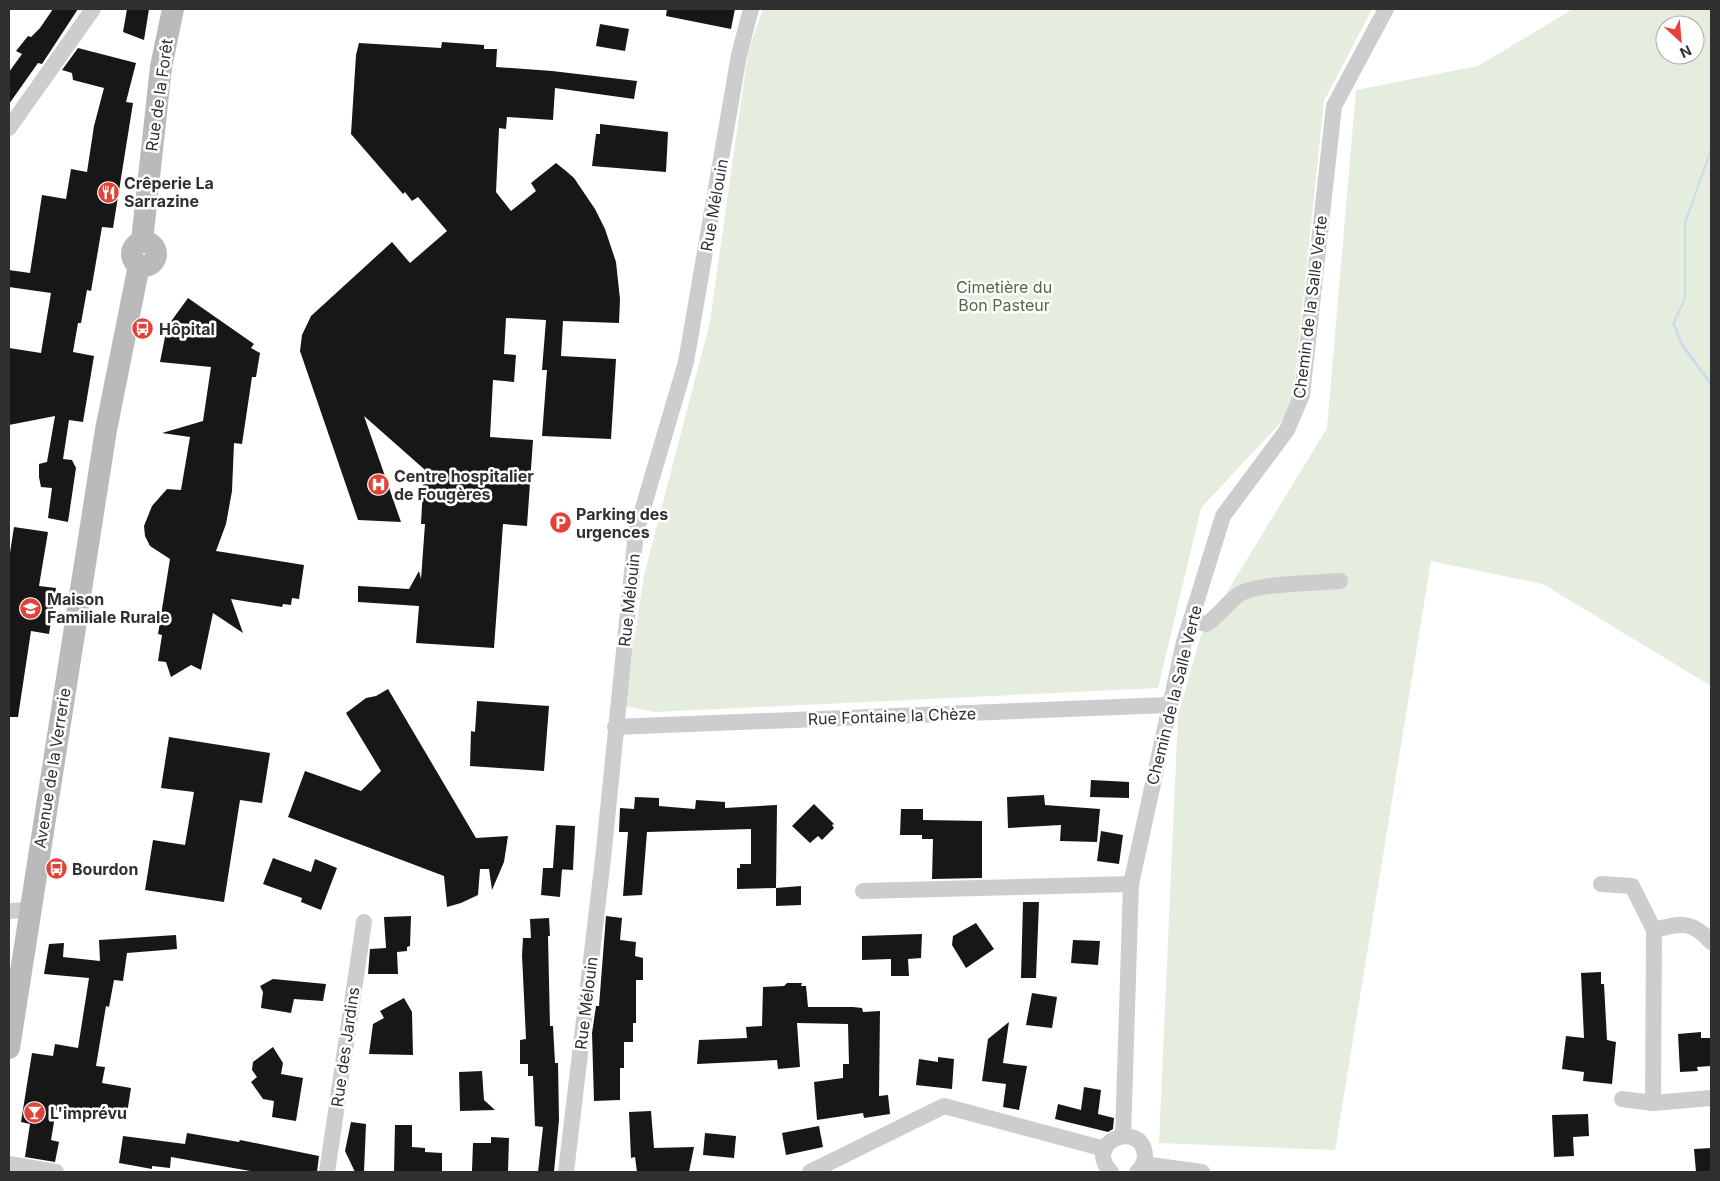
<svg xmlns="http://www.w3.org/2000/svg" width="1720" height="1181" viewBox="0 0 1720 1181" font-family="Inter,sans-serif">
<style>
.green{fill:#e4edde;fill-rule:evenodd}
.water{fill:#cbdbec}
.building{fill:#171717}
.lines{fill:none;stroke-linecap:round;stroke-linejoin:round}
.minor{stroke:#cdcdcd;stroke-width:16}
.secondary{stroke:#bababa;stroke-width:22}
.labels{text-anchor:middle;stroke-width:5;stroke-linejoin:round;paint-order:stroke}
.street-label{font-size:16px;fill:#303030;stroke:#fff}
.poi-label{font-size:16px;font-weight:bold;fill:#303030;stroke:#fff;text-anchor:start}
.park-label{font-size:16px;fill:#4d6b3e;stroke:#fff}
</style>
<rect width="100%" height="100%" fill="#fff"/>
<g class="green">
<path d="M763,9H1372L1324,101L1293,397L1284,419L1201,508L1158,688L655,712L624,706L644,575L710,322L748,52Z"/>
<path d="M1573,9H1711V686L1543,584L1431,561L1335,1150L1159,1143L1178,715L1201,635L1327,428L1356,90L1478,66ZM1665,25H1695V55H1665Z"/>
</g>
<path class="water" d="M1711,147V153L1686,223V299L1675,323L1682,342L1711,382V386L1681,346L1672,323L1684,299V222Z"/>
<g class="building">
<path d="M53,9H78L42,64L38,63L9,104V72L22,54L16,51L28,36L31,37L40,28Z"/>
<path d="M127,9H149L144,40L123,32Z"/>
<path d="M667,9H735L731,29L666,16Z"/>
<path d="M600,24L629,29L625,51L596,46Z"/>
<path d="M442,42L484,45V49H497L496,67L552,71L637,81L634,99L555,88L553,120L507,117L506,129L499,128L496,192L511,211L536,191L531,183L556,163L566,171L574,178L595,209L605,229L616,262L620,299L619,323L563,321L561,356L616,359L611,439L542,436L547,370H542L546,320L506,318L504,354L516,355L514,382L493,380L490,437L533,440L527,526L503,524L494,648L416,643L419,606L358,602V586L409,589L419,571L421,579L425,524H421L424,469L364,416L401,522L358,520L300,351L302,335L311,316L392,242L410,263L447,231L418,197L412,201L405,192L403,194L351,134L356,55L359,43L441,48Z"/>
<path d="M78,48L136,63L126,102L133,103L113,228L102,227L91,291L87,290L81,323H78L73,352L94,356L83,422L69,420L63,459L72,460L76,468L68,522L48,518L52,488L41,487L39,477V464L47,462L55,416L9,425V348L41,353L51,293L9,287V270L30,273L42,195L66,199L71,169L87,172L94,126L104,88L73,80L72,73L62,70Z"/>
<path d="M600,124L668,132L666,172L592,166L596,134H600Z"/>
<path d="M188,298L254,344L251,348L260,353L256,377H252L242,444L234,443L232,491L226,524L216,551L304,565L299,599L292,598L291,605L283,604L282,607L231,599L243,633L213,613L201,670L191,665L171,677L166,662L158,661L162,635L158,634L170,559L150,546L145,536L144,526L152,506L167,489L181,490L190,437L162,433L203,421L211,367L160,362L167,327Z"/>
<path d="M14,527L48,532L39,586L56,588L49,634L31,631L18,717H9V559Z"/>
<path d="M388,689L476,838L508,836L504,862L492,890L489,869H480L478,895L461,903L447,907L444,876L288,817L305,771L361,791L381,771L346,713L366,698L376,696Z"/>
<path d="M477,701L549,706L544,771L470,766L471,731L475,732Z"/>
<path d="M169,737L270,753L262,803L240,800L224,902L145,890L153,840L185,845L194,792L161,788Z"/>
<path d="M1091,780L1129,782V798L1090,797Z"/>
<path d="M1044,795L1045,805L1100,809L1097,842L1060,841L1061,825L1008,828L1007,797Z"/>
<path d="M635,797L659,798V806L695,809L696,800L725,802V808L777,805L776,888L737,889V868H740V864H751V829L647,832L642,895L623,896L628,832H619L620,808L634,809Z"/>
<path d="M814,804L834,824L832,825L834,828L822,840L818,836L810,843L792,826Z"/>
<path d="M901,809H923V820L982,821V878L932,879L933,839H922V835H900Z"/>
<path d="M556,825L575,826L573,870L557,869H562L560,897L541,895L543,868H553Z"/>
<path d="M1101,831L1123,835L1119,864L1097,861Z"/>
<path d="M273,858L311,872L315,859L337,868L321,910L301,902L302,898L263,884Z"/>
<path d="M801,886V905L776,906V888Z"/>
<path d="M1023,902H1039L1036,978H1021Z"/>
<path d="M411,916L410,946L407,947V951L397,952L398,974H368L370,949L386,948L384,917Z"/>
<path d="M606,916L622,918L620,940L636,942L635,956L643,958V980H636V1023H633V1042H624V1068H620V1100L594,1101L592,1033L596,1006H599Z"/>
<path d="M549,918L550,936H548L550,1026H553L555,1063H558L559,1120L554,1172H538L543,1127L535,1126L533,1076H528V1064H520V1040L526,1039L522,955L523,938H531L530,919Z"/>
<path d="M976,923L994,949L966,968L952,945L953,936Z"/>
<path d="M922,934L921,958L908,959L909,976H891V959L862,960V936Z"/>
<path d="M176,935L177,949L127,953L123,981L114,980L109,1007L106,1006L96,1066L105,1067L102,1083L131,1088L126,1120L56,1110L51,1140L59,1142L55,1162L25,1157L30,1124L21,1122L32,1053L53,1056L55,1044L78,1048L89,978L44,974L49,944L64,943L63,957L100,961L99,940Z"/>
<path d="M1073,940L1100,941L1098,965L1071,963Z"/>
<path d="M1601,972V984H1604L1607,1040L1616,1042L1612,1084L1583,1081L1584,1072L1562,1069L1566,1036L1584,1038L1581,973Z"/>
<path d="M273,979L326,984L323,1001L294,999L291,1013L261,1008L263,992L260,986Z"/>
<path d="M787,983H802L801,986H806L808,1007H853L862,1008L863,1012L880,1011L879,1096L888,1095L890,1114L864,1118L863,1113L817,1120L814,1082L843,1078V1064H849L848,1024L797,1023L800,1067L778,1069L777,1060L697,1064L699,1040L747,1038L746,1027L762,1026L763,987L784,986Z"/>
<path d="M1032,993L1057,997L1052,1028L1026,1025Z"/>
<path d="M404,998L412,1012L413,1055L369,1054L373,1024L384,1018L380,1011Z"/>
<path d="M1009,1022L1003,1063L1027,1066L1019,1110L1003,1107L1006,1084L982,1081L988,1039Z"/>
<path d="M1701,1032V1038H1711V1066L1697,1067L1698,1071L1680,1072L1678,1034Z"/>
<path d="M273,1047L283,1063L281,1074L303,1078L296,1121L272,1117L274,1101L263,1099L251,1082L257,1077L252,1070L253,1062Z"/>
<path d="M938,1057L954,1059L952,1089L916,1085L919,1059L938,1062Z"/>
<path d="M482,1071L484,1100L495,1110L460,1111L459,1072Z"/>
<path d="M1084,1087L1101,1090L1098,1114L1114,1118L1113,1129L1108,1132L1055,1119L1058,1104L1081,1110Z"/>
<path d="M651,1111L654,1148L694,1147L689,1172H637L635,1157L631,1158L629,1112Z"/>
<path d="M1588,1114L1589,1136L1573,1137L1574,1156L1554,1157L1552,1115Z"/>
<path d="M351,1122L366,1124L364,1172H355L345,1151Z"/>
<path d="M395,1125H412V1147L425,1148V1152L442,1153V1172H394Z"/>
<path d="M819,1126L823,1147L786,1155L782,1133Z"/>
<path d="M187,1133L239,1142L240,1140L319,1156L317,1172H256L171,1157L170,1168L152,1166V1169L119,1163L123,1136L185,1144Z"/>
<path d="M705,1133L736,1136L734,1158L703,1155Z"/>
<path d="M491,1137L509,1138L508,1172L472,1171L473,1143H491Z"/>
<path d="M1711,1148V1172H1696L1694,1149Z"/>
</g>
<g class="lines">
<g class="minor">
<path d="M9,128L93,9"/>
<path d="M1191,621L1206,624C1219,616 1226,604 1238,595C1255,583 1317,583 1340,581"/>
<path d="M615,727L1169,705"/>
<path d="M1601,884L1632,886L1654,930C1680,923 1692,920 1711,942"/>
<path d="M863,891L1131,884"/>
<path d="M9,911L29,910"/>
<path d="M1622,1099L1653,1103L1711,1098"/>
<path d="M1653,1103L1654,930"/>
<path d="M1123,1136L1131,884L1184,642L1223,516L1287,430L1302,395L1334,106L1386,9"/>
<path d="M9,1164L56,1172"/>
<path d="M1143,1164L1202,1172"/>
<path d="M327,1172L364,922"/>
<path d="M566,1172L603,859L636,532L686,362L739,55L751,9"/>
<path d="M810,1172L944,1106L1105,1149"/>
<path d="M1111,1172C1082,1141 1142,1119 1145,1155C1145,1162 1142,1168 1137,1172"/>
</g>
<g class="secondary">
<path d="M142,241L161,67L173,9"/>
<circle cx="144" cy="254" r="12"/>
<path d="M9,1048L106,430L139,265"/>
</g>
</g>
<defs>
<symbol id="restaurant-disc" viewBox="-11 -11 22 22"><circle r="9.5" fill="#e24237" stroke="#fff"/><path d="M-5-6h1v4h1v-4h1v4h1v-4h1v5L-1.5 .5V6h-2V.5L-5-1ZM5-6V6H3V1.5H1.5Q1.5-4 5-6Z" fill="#fff"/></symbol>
<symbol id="bus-disc" viewBox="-11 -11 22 22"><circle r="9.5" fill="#e24237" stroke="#fff"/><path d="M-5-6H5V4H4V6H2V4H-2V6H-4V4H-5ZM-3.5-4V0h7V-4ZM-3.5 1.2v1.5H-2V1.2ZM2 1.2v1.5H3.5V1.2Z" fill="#fff"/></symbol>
<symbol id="hospital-disc" viewBox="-11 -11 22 22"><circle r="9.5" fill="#e24237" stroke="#fff"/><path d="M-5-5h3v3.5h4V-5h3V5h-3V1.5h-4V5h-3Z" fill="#fff"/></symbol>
<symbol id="parking-disc" viewBox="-11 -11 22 22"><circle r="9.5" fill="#e24237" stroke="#fff"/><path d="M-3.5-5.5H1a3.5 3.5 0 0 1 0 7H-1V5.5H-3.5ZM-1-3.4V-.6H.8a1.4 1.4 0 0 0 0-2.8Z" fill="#fff"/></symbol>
<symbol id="school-disc" viewBox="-11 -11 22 22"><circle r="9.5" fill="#e24237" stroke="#fff"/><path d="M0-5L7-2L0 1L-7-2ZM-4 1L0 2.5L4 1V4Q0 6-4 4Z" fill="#fff"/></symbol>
<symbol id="bar-disc" viewBox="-11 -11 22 22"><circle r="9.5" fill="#e24237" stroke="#fff"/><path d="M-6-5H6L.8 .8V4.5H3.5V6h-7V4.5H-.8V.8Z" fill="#fff"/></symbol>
</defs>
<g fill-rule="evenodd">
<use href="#restaurant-disc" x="96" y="180" width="25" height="25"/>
<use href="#bus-disc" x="130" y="316" width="25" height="25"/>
<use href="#hospital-disc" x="366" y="472" width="25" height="25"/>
<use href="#parking-disc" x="548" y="510" width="25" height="25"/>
<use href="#school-disc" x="18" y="596" width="25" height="25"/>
<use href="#bus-disc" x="44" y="856" width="25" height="25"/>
<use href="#bar-disc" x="22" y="1100" width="25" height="25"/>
</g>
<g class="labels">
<g class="street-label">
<text transform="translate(159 95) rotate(-82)" y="6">Rue de la Forêt</text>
<text transform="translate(714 205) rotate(-80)" y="6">Rue Mélouin</text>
<text transform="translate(1310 307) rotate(-83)" y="6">Chemin de la Salle Verte</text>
<text transform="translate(629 600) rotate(-84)" y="6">Rue Mélouin</text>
<text transform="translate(1174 695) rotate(-76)" y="6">Chemin de la Salle Verte</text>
<text transform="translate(892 716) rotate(-2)" y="6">Rue Fontaine la Chèze</text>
<text transform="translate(52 768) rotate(-81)" y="6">Avenue de la Verrerie</text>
<text transform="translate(586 1003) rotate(-83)" y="6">Rue Mélouin</text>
<text transform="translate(345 1047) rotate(-82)" y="6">Rue des Jardins</text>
</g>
<g class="poi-label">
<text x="124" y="189">Crêperie La<tspan x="124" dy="18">Sarrazine</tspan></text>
<text x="159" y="335">Hôpital</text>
<text x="394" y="482">Centre hospitalier<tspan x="394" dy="18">de Fougères</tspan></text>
<text x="576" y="520">Parking des<tspan x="576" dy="18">urgences</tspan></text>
<text x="47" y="605">Maison<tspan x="47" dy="18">Familiale Rurale</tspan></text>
<text x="72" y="875">Bourdon</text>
<text x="50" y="1119">L'imprévu</text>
</g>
<g class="park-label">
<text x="1004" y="293">Cimetière du<tspan x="1004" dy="18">Bon Pasteur</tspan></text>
</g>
</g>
<rect width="1720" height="1181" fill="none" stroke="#303030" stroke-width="20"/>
<g transform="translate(1680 40) rotate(154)"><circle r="24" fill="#ffffff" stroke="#acacac"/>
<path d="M0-4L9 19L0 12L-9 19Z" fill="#e24237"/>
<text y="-8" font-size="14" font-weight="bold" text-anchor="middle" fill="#303030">N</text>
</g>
</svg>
